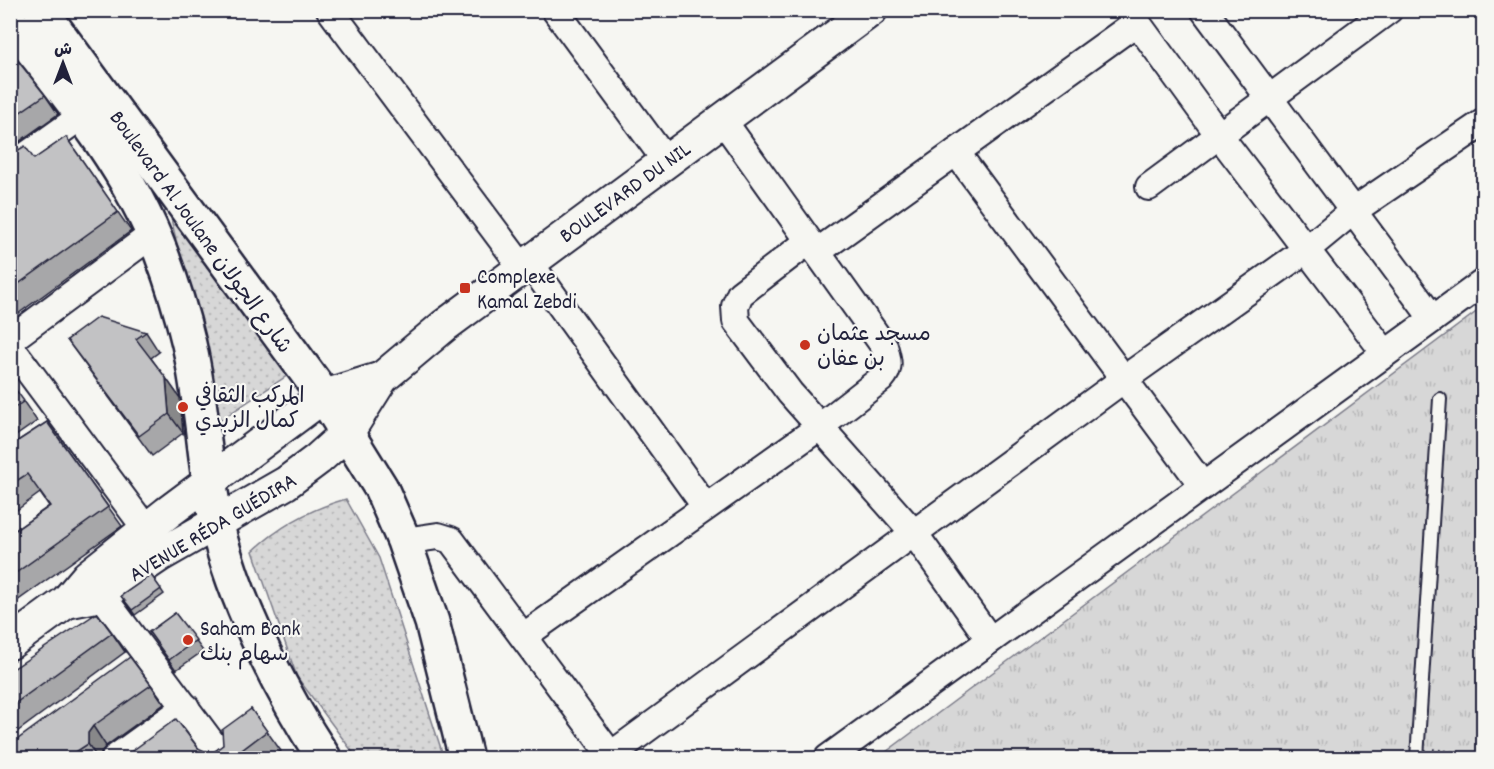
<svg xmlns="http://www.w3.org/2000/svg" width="1494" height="769" viewBox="0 0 1494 769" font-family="Dekko,'Playpen Sans Arabic',sans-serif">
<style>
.grass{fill:url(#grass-dots);stroke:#7c7c89;stroke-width:1.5}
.park{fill:url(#park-tufts);stroke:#7c7c89;stroke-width:1.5}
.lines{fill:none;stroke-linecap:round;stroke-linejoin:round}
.service-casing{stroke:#22223b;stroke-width:16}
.minor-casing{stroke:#22223b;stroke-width:30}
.tertiary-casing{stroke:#22223b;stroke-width:36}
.secondary-casing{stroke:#22223b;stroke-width:38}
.path{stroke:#22223b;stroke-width:4;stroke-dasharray:1.5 4.5;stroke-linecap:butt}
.service{stroke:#f6f6f2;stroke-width:12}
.minor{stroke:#f6f6f2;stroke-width:26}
.tertiary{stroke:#f6f6f2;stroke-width:32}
.secondary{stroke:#f6f6f2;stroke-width:33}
.wall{fill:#a7a7a9;stroke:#22223b;stroke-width:1.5}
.shaded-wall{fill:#888889;stroke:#22223b;stroke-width:1.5}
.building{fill:#c2c2c4;stroke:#22223b;stroke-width:1.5}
.poi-dot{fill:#c8321e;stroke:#f6f6f2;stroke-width:2}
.labels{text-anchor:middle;stroke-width:4.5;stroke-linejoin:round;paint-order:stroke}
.street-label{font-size:22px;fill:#22223b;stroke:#f6f6f2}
.poi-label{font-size:22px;fill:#22223b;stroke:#f6f6f2;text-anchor:start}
</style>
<defs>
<pattern id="grass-dots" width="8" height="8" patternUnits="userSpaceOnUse" patternTransform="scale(1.5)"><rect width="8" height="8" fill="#d7d7d7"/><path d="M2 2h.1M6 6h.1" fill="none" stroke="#b8b8b9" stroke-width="1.8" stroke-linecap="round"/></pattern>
<pattern id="park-tufts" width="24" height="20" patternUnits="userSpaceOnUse" patternTransform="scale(1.5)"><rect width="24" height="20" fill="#d7d7d7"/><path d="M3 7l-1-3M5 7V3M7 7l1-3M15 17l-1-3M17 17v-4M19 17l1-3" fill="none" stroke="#b8b8b9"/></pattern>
</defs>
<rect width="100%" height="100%" fill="#f6f6f2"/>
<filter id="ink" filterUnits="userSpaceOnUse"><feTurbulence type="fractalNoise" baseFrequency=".0167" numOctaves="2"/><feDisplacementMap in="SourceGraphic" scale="12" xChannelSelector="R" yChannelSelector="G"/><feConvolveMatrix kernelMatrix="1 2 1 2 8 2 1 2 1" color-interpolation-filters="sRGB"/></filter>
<g filter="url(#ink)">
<g class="grass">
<path d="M169,210L288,375L219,421Z"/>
<path d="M346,499L379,558L444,758H357L297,677L253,551C280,526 310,509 346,499Z"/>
</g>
<path class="park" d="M1483,307V758H878Z"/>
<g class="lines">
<defs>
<path id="service" d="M1417,758L1440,399"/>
<g id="minor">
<path d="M330,10L522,267"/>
<path d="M555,10L666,161"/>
<path d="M1128,10L1219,135L1385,353"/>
<path d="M1204,10L1433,319"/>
<path d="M956,152L1203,486"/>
<path d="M10,167L83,115"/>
<path d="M1149,187L1389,10"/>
<path d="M809,241L740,294L735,306L736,321L790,393L914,533L990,640"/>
<path d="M817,252L1137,22"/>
<path d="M529,262L705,506"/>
<path d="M10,340L153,234"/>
<path d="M10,346L146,529"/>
<path d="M404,541L438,536L451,540L613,758"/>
<path d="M91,581L223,758"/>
<path d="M524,636L821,426L881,379C891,368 888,360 884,346L722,119"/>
<path d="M611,755L1124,379L1307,249L1353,211L1484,122"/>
<path d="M115,758L186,707"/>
<path d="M828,758L1484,282"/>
</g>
<g id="tertiary">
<path d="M66,602L101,595L160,555L286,483L318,459L348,432L382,378L444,326L871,10"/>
<path d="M10,643L66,602L88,576L167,513L324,396L382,378"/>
</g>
<g id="secondary">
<path d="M41,10L324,396L381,488L404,541L432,622L466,758"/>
<path d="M10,22C67,94 128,166 161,253C172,282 182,314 189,344C204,409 204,477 221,541C240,612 284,697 324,758"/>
</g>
</defs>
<use href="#service" class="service-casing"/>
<use href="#minor" class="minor-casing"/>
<use href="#tertiary" class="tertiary-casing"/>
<use href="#secondary" class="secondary-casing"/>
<path class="path" d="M1433,750L1484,757"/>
<use href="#service" class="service"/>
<use href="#minor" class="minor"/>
<use href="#tertiary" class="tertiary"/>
<use href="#secondary" class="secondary"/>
</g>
<g class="wall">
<path d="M10,51L45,95L58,114L10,148Z"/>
<path d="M66,137L131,231L15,316L10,309V155L34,159Z"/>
<path d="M146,332L159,352L151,358L180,398L183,433L152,456L67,340Z"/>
<path d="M10,382L37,421L10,440Z"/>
<path d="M47,422L122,526L10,606V534L49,506L40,493L10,515V446Z"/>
<path d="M151,575L164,594L135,615L121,596Z"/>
<path d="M175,613L203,651L176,670L149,632Z"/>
<path d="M112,633L125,652L10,737V671Z"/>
<path d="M151,685L164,704L106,746L101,752V759H10Z"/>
<path d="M251,709L281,751L269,759H121L211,754L223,745Z"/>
</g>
<g class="shaded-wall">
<path d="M166,378L180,398L183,433L169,414Z"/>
<path d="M93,726L106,746L101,752V759H98L88,744V733Z"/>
</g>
<g class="building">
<path d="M10,51L45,95L10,119Z"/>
<path d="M66,137L118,212L10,290V155L25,146L34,159Z"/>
<path d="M98,317L146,332L136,339L166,378L169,414L139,436L67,340Z"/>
<path d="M10,382L24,401L10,411Z"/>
<path d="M47,422L108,507L10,577V534L50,506L27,474L10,485V446Z"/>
<path d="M151,575L161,589L132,610L121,596Z"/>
<path d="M97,613L112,633L10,707V671Z"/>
<path d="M175,613L196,640L169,660L149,632Z"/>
<path d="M130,657L151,685L93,726L88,733V744L65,759H10V745Z"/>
<path d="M251,709L267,731L230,759H121L176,719L198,748L211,754L223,745L222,730Z"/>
</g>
</g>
<g class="poi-dot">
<rect x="459" y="282" width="12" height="12" rx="3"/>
<circle cx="805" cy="345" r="6"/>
<circle cx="183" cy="407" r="6"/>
<circle cx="188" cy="640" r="6"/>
</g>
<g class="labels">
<g class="street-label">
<text transform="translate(624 191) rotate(-36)" y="8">BOULEVARD DU NIL</text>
<text transform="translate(202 231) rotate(54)" y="8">Boulevard Al Joulane شارع الجولان</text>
<text transform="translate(212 526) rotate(-31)" y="8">AVENUE RÉDA GUÉDIRA</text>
</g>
<g class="poi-label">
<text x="477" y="283">Complexe<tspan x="477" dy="25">Kamal Zebdi</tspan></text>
<text x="817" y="340">مسجد عثمان<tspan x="817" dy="25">بن عفان</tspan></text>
<text x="195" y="402">المركب الثقافي<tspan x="195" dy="25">كمال الزبدي</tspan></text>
<text x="200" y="635">Saham Bank<tspan x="200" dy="25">سهام بنك</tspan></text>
</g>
</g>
<rect width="1494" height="769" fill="none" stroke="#f6f6f2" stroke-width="36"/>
<rect x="18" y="18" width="1458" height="733" fill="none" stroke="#22223b" stroke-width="2" filter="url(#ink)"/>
<g transform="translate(63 63)" stroke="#f6f6f2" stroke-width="4.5" paint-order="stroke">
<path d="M0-4.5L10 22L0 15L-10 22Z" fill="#22223b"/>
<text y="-9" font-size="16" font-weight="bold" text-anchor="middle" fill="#22223b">ش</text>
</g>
</svg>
